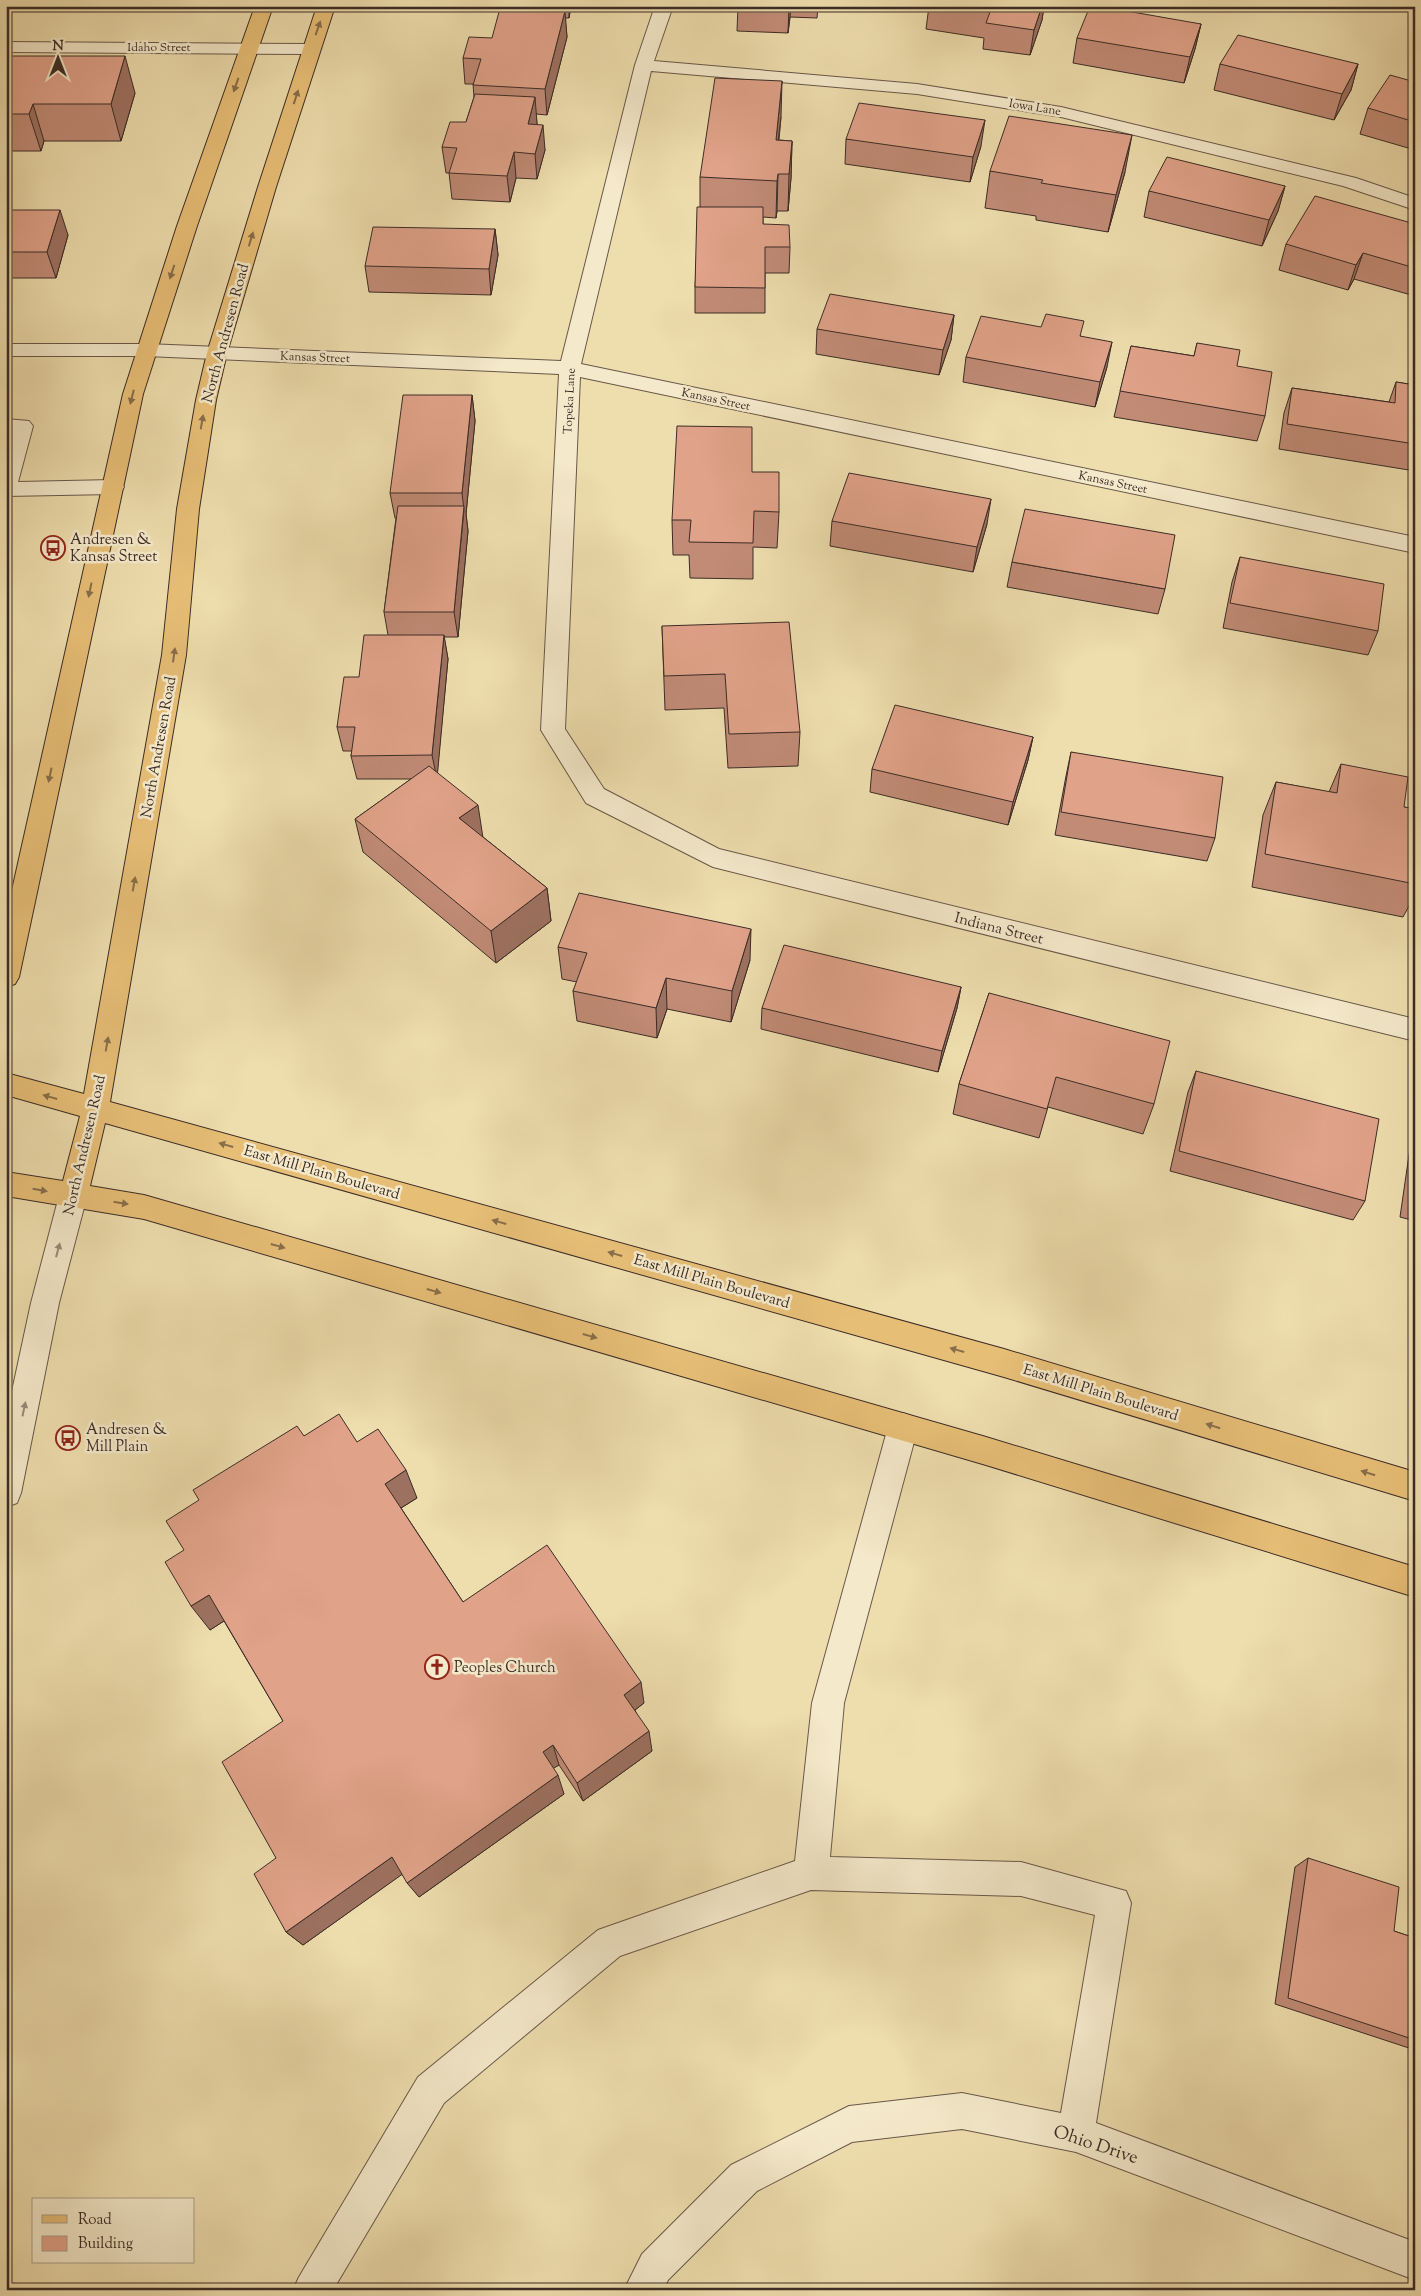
<svg xmlns="http://www.w3.org/2000/svg" width="1421" height="2296" viewBox="0 0 1421 2296" font-family="'Sorts Mill Goudy',serif">
<style>
.lines{fill:none;stroke-linecap:round;stroke-linejoin:round}
.minor-casing{stroke:#685848;stroke-width:2}
.major-casing{stroke:#3b2c26;stroke-width:2}
.minor{fill:#f4e9ca;fill-rule:evenodd}
.major{fill:#e7be76;fill-rule:evenodd}
.wall{fill:#c18b76;stroke:#3b2c26}
.shaded-wall{fill:#9d7160;stroke:#3b2c26}
.building{fill:#e0a289;stroke:#3b2c26}
.oneway{fill:#886e4a}
.oneway2{fill:#988a78}
.labels{text-anchor:middle;stroke-width:5;stroke-linejoin:round;paint-order:stroke}
.far-street-label{font-size:12px;fill:#3b2c26;stroke:#f4e9ca}
.street-label{font-size:15px;fill:#3b2c26;stroke:#f4e9ca}
.poi-label{font-size:15px;fill:#3b2c26;stroke:#f4e9ca;text-anchor:start}
.near-street-label{font-size:18px;fill:#3b2c26;stroke:#f4e9ca}
</style>
<rect width="100%" height="100%" fill="#eeddad"/>
<filter id="stains"><feTurbulence type="fractalNoise" baseFrequency=".004" numOctaves="4"/><feColorMatrix values="0 0 0 0 .2 0 0 0 0 .09 0 0 0 0 .02 0 0 0 .5 -.17"/></filter>
<radialGradient id="worn" r=".72"><stop offset=".6" stop-color="#630" stop-opacity="0"/><stop offset="1" stop-color="#630" stop-opacity=".3"/></radialGradient>
<g class="lines">
<defs>
<g id="minor">
<path d="M655,6H673L654,61L917,84L1061,107L1356,178L1415,198V210L1343,186L1061,117L917,94L651,71L581,364L1415,537V553L580,377L565,729L604,789L719,849L1415,1019V1041L713,867L586,803L541,730L559,374L146,356H6V344H146L561,361L635,65Z"/>
<path d="M6,42L311,44L317,45L320,49L317,53L311,54L6,52Z"/>
<path d="M6,419L29,421L33,426L18,482L113,480L121,482L124,487L121,492L113,494L6,496V445L10,433H6Z"/>
<path d="M73,1184L83,1187L87,1196L59,1303L21,1493L17,1503L6,1507V1419L31,1303L59,1196L63,1187Z"/>
<path d="M903,1413L914,1417L918,1427L844,1703L830,1857L1021,1862L1126,1891L1131,1903L1096,2123L1415,2242V2280L1076,2152L962,2129L852,2142L757,2191L668,2280L663,2290H624L642,2254L731,2165L849,2106L962,2093L1061,2113L1095,1915L1021,1896L811,1890L620,1956L444,2103L333,2290H293L299,2277L418,2077L598,1930L795,1861L812,1703L888,1427L892,1417Z"/>
</g>
<g id="major">
<path d="M255,6H273L197,226L143,394L19,977L15,984L6,987V917L123,394L177,226Z"/>
<path d="M317,6H335L276,187L227,353L216,400L199,509L186,655L110,1102L1004,1349L1415,1472V1501L1004,1377L105,1123L90,1186L144,1195L986,1437L1415,1567V1597L986,1465L144,1219L6,1196V1172L63,1181L80,1116L6,1095V1073L84,1094L162,655L177,509L196,400L207,353L258,187Z"/>
</g>
</defs>
<use href="#minor" class="minor-casing"/>
<use href="#major" class="major-casing"/>
<use href="#minor" class="minor"/>
<use href="#major" class="major"/>
</g>
<g class="wall">
<path d="M516,6H571L569,18H565L567,37L547,115L536,114L537,124L545,150L537,179L516,178L510,202L452,199L449,173H446L442,147L466,122L474,97L473,84H465L463,58L492,38L517,9Z"/>
<path d="M738,6H818L817,18L790,17L788,33L737,31Z"/>
<path d="M929,6H1044L1042,20L1030,55L983,49L984,38L926,29Z"/>
<path d="M1402,6H1415V12L1402,9Z"/>
<path d="M1201,24L1195,49L1184,83L1073,63L1077,38Z"/>
<path d="M6,56L135,93L121,141H44L41,151H6Z"/>
<path d="M1220,64H1358L1351,90L1334,120L1214,90Z"/>
<path d="M1415,82V150L1360,134L1368,108Z"/>
<path d="M781,117L779,140L792,141L791,178L788,211H777L776,218L763,217V224L790,247L789,273H765V313H695V287L700,207V177Z"/>
<path d="M846,139L981,146L970,182L845,164Z"/>
<path d="M990,171L1125,172L1108,232L1036,220V216L985,208Z"/>
<path d="M1285,186L1278,211L1262,246L1144,217L1149,191Z"/>
<path d="M6,210L68,235L56,278H6Z"/>
<path d="M1415,224V296L1354,279L1348,290L1279,270L1286,244Z"/>
<path d="M495,229L498,255L491,295L369,292L365,266Z"/>
<path d="M954,315L951,340L939,375L816,354L817,329Z"/>
<path d="M1081,336L1107,367L1095,407L963,382L966,357Z"/>
<path d="M1197,343L1237,366L1265,416L1257,441L1114,417L1131,346L1194,356Z"/>
<path d="M1396,382L1415,385V471L1279,449L1284,413L1292,388L1389,402Z"/>
<path d="M472,395L475,421L466,514L468,531L458,637H444L448,659L437,773L483,837L547,888L551,921L496,963L363,852L355,819L411,779H357L351,756L352,751H343L337,727L359,677L388,635L384,612L396,518H395L390,493Z"/>
<path d="M752,472L779,512L777,548L753,547V579L690,578L689,555H673L672,520Z"/>
<path d="M832,521L987,524L973,572L830,546Z"/>
<path d="M1240,557L1378,631L1368,655L1223,628L1232,582Z"/>
<path d="M1012,562L1165,589L1158,614L1007,587Z"/>
<path d="M662,626L800,732L798,766L728,768L724,708L665,710Z"/>
<path d="M1033,737L1028,760L1008,825L870,792L872,769Z"/>
<path d="M1071,752L1215,838L1207,861L1055,835L1066,776Z"/>
<path d="M1341,764L1404,807L1415,809V895L1403,917L1252,887L1263,815L1276,782L1329,792Z"/>
<path d="M558,947L750,960L731,1022L667,1009L657,1038L577,1021L573,991L577,982L562,979Z"/>
<path d="M961,987L957,1008L938,1072L761,1029L762,1008Z"/>
<path d="M989,993L1154,1104L1143,1134L1048,1107L1039,1138L953,1114L959,1084Z"/>
<path d="M1196,1071L1365,1201L1353,1220L1170,1171L1188,1092Z"/>
<path d="M1415,1135V1221L1400,1217L1411,1141Z"/>
<path d="M304,1436L357,1442L417,1498L401,1508L463,1602L644,1703L635,1710L652,1751L583,1801L559,1765L553,1768L564,1794L419,1897L402,1874L303,1945L286,1932L276,1858L283,1721L224,1621L210,1630L184,1550Z"/>
<path d="M1308,1858L1394,1931L1415,1938V2050L1275,2004L1295,1867Z"/>
</g>
<g class="shaded-wall">
<path d="M569,6H571L569,18Z"/>
<path d="M789,6H791L790,17L788,33Z"/>
<path d="M1042,6H1044L1042,20L1030,55L1034,30Z"/>
<path d="M565,11L567,37L547,115L545,89Z"/>
<path d="M1201,24L1195,49L1184,83L1190,57Z"/>
<path d="M125,56L135,93L121,141L111,104Z"/>
<path d="M1358,64L1351,90L1334,120L1342,94Z"/>
<path d="M782,81L781,117L774,177L776,140Z"/>
<path d="M535,97L537,123L531,150L528,124Z"/>
<path d="M33,104L44,141L41,151L29,114Z"/>
<path d="M985,120L981,146L970,182L973,157Z"/>
<path d="M543,125L545,150L537,179L535,154Z"/>
<path d="M1132,135L1125,172L1108,232L1116,195Z"/>
<path d="M792,141L791,178L788,211L789,174Z"/>
<path d="M514,152L516,178L510,202L507,176Z"/>
<path d="M778,174L777,211L776,218L777,181Z"/>
<path d="M1285,186L1278,211L1262,246L1269,220Z"/>
<path d="M60,210L68,235L56,278L47,252Z"/>
<path d="M495,229L498,255L491,295L489,269Z"/>
<path d="M1363,253L1354,279L1348,290L1356,265Z"/>
<path d="M954,315L951,340L939,375L943,350Z"/>
<path d="M1112,342L1107,367L1095,407L1100,382Z"/>
<path d="M472,395L475,421L466,514L468,531L458,637L454,612L464,510L462,493Z"/>
<path d="M991,499L987,524L973,572L977,547Z"/>
<path d="M444,635L448,659L437,779L432,755Z"/>
<path d="M1033,737L1028,760L1008,825L1013,802Z"/>
<path d="M478,805L483,838L459,818Z"/>
<path d="M547,888L551,921L496,963L491,931Z"/>
<path d="M751,929L750,960L731,1022L732,991Z"/>
<path d="M666,978L667,1009L657,1038L656,1008Z"/>
<path d="M961,987L957,1008L938,1072L942,1051Z"/>
<path d="M406,1470L417,1498L396,1511L385,1484Z"/>
<path d="M209,1595L227,1619L210,1630L191,1606Z"/>
<path d="M641,1682L644,1703L627,1716L624,1695Z"/>
<path d="M649,1731L652,1751L583,1801L577,1783Z"/>
<path d="M553,1745L559,1765L549,1771L543,1752Z"/>
<path d="M558,1775L564,1794L419,1897L407,1883Z"/>
<path d="M392,1857L404,1873L303,1945L286,1932Z"/>
</g>
<g class="building">
<path d="M759,6H789V8Z"/>
<path d="M947,6H1042L1034,30L986,23L990,12Z"/>
<path d="M1090,6H1098L1201,24L1190,57L1077,38Z"/>
<path d="M500,8L565,11L545,89L473,85L481,59L463,58L469,37L492,38Z"/>
<path d="M1238,35L1358,64L1342,94L1220,64Z"/>
<path d="M6,56H125L111,104H33L29,114H6Z"/>
<path d="M1390,75L1415,82V122L1368,108Z"/>
<path d="M715,78L782,81L776,140L792,141L789,174H778L777,181L700,177Z"/>
<path d="M475,94L535,97L528,124L543,125L535,154L514,152L507,176L449,173L457,148L442,147L450,122H466Z"/>
<path d="M859,103L985,120L973,157L846,139Z"/>
<path d="M1009,116L1132,135L1116,195L1041,183L1043,180L990,171Z"/>
<path d="M1167,157L1285,186L1269,220L1149,191Z"/>
<path d="M1315,196L1415,224V268L1363,253L1356,265L1286,244Z"/>
<path d="M697,207H763V224L789,225L790,247H765V288L695,287Z"/>
<path d="M6,210H60L47,252H6Z"/>
<path d="M373,227L495,229L489,269L365,266Z"/>
<path d="M830,294L954,315L943,350L817,329Z"/>
<path d="M1046,314L1084,321L1080,336L1112,342L1100,382L966,357L981,316L1041,327Z"/>
<path d="M1197,343L1240,350L1237,366L1272,372L1265,416L1120,391L1131,346L1194,356Z"/>
<path d="M1396,382L1415,385V444L1287,424L1292,388L1395,403Z"/>
<path d="M403,395H472L462,493H390Z"/>
<path d="M677,426L752,427V472H779V512L754,511L753,543L689,542L691,520H672Z"/>
<path d="M849,473L991,499L977,547L832,521Z"/>
<path d="M398,506H464L454,612H384Z"/>
<path d="M1025,509L1175,535L1165,589L1012,562Z"/>
<path d="M1240,557L1384,584L1378,631L1230,603Z"/>
<path d="M789,622L800,732L729,734L725,674L664,676L662,626Z"/>
<path d="M364,635H444L432,755L351,756L355,727H337L344,677H359Z"/>
<path d="M895,705L1033,737L1013,802L872,769Z"/>
<path d="M1071,752L1223,777L1215,838L1061,812Z"/>
<path d="M1341,764L1408,777L1404,807L1415,809V884L1265,854L1276,782L1337,793Z"/>
<path d="M429,766L478,805L459,818L547,888L491,931L355,819Z"/>
<path d="M579,893L751,929L732,991L666,978L656,1008L573,991L587,953L558,947Z"/>
<path d="M784,945L961,987L942,1051L762,1008Z"/>
<path d="M989,993L1170,1041L1154,1104L1056,1077L1047,1109L959,1084Z"/>
<path d="M1196,1071L1379,1119L1365,1201L1179,1151Z"/>
<path d="M339,1414L357,1442L378,1429L406,1470L385,1484L463,1602L547,1545L641,1682L624,1695L649,1731L577,1783L553,1745L543,1752L558,1775L407,1883L392,1857L286,1932L254,1874L276,1858L222,1762L283,1721L209,1595L191,1606L165,1562L184,1550L166,1521L199,1500L193,1490L297,1426L304,1436Z"/>
<path d="M1308,1858L1399,1887L1394,1931L1415,1938V2040L1288,1998Z"/>
</g>
<defs><path id="oneway-solid" d="M-6-.8H1V-3.2L6.5 0L1 3.2V.8H-6Z" transform="scale(1.25)"/></defs>
<g class="oneway">
<use href="#oneway-solid" transform="translate(318 28) rotate(-71)"/>
<use href="#oneway-solid" transform="translate(236 85) rotate(109)"/>
<use href="#oneway-solid" transform="translate(296 97) rotate(-72)"/>
<use href="#oneway-solid" transform="translate(251 239) rotate(-73)"/>
<use href="#oneway-solid" transform="translate(172 272) rotate(108)"/>
<use href="#oneway-solid" transform="translate(132 397) rotate(104)"/>
<use href="#oneway-solid" transform="translate(202 422) rotate(-80)"/>
<use href="#oneway-solid" transform="translate(90 590) rotate(102)"/>
<use href="#oneway-solid" transform="translate(174 655) rotate(-82)"/>
<use href="#oneway-solid" transform="translate(50 775) rotate(102)"/>
<use href="#oneway-solid" transform="translate(134 884) rotate(-80)"/>
<use href="#oneway-solid" transform="translate(107 1044) rotate(-80)"/>
<use href="#oneway-solid" transform="translate(50 1097) rotate(-164)"/>
<use href="#oneway-solid" transform="translate(226 1145) rotate(-164)"/>
<use href="#oneway-solid" transform="translate(40 1190) rotate(10)"/>
<use href="#oneway-solid" transform="translate(121 1203) rotate(9)"/>
<use href="#oneway-solid" transform="translate(499 1222) rotate(-164)"/>
<use href="#oneway-solid" transform="translate(278 1246) rotate(16)"/>
<use href="#oneway-solid" transform="translate(615 1254) rotate(-164)"/>
<use href="#oneway-solid" transform="translate(434 1291) rotate(16)"/>
<use href="#oneway-solid" transform="translate(590 1336) rotate(16)"/>
<use href="#oneway-solid" transform="translate(957 1350) rotate(-164)"/>
<use href="#oneway-solid" transform="translate(1213 1426) rotate(-163)"/>
<use href="#oneway-solid" transform="translate(1368 1473) rotate(-163)"/>
</g>
<g class="oneway2">
<use href="#oneway-solid" transform="translate(58 1250) rotate(-75)"/>
<use href="#oneway-solid" transform="translate(24 1409) rotate(-78)"/>
</g>
<defs>
<symbol id="bus-ring" viewBox="-11 -11 22 22"><circle r="9.5" fill="#f4e9ca" stroke="#8f2418" stroke-width="1.5"/><path d="M-5-6H5V4H4V6H2V4H-2V6H-4V4H-5ZM-3.5-4V0h7V-4ZM-3.5 1.2v1.5H-2V1.2ZM2 1.2v1.5H3.5V1.2Z" fill="#8f2418"/></symbol>
<symbol id="church-ring" viewBox="-11 -11 22 22"><circle r="9.5" fill="#f4e9ca" stroke="#8f2418" stroke-width="1.5"/><path d="M-1.2-6h2.4v3.5h3.3v2.4h-3.3V6h-2.4V-.1h-3.3v-2.4h3.3Z" fill="#8f2418"/></symbol>
</defs>
<g fill-rule="evenodd">
<use href="#bus-ring" x="39" y="534" width="28" height="28"/>
<use href="#bus-ring" x="54" y="1424" width="28" height="28"/>
<use href="#church-ring" x="423" y="1653" width="28" height="28"/>
</g>
<g class="labels">
<g class="far-street-label">
<text x="159" y="51">Idaho Street</text>
<text transform="translate(1035 107) rotate(9)" y="4">Iowa Lane</text>
<text transform="translate(315 357) rotate(2)" y="4">Kansas Street</text>
<text transform="translate(716 399) rotate(12)" y="4">Kansas Street</text>
<text transform="translate(569 401) rotate(-87)" y="4">Topeka Lane</text>
<text transform="translate(1113 482) rotate(12)" y="4">Kansas Street</text>
</g>
<g class="street-label">
<text transform="translate(225 333) rotate(-75)" y="5">North Andresen Road</text>
<text transform="translate(158 747) rotate(-80)" y="5">North Andresen Road</text>
<text transform="translate(999 928) rotate(14)" y="5">Indiana Street</text>
<text transform="translate(84 1145) rotate(-77)" y="5">North Andresen Road</text>
<text transform="translate(322 1172) rotate(16)" y="5">East Mill Plain Boulevard</text>
<text transform="translate(712 1281) rotate(16)" y="5">East Mill Plain Boulevard</text>
<text transform="translate(1101 1392) rotate(17)" y="5">East Mill Plain Boulevard</text>
</g>
<g class="poi-label">
<text x="70" y="544">Andresen &amp;<tspan x="70" dy="17">Kansas Street</tspan></text>
<text x="86" y="1434">Andresen &amp;<tspan x="86" dy="17">Mill Plain</tspan></text>
<text x="454" y="1672">Peoples Church</text>
</g>
<g class="near-street-label">
<text transform="translate(1096 2144) rotate(18)" y="6">Ohio Drive</text>
</g>
</g>
<rect width="1421" height="2296" fill="none" stroke="#eeddad" stroke-width="25"/>
<rect x="8" y="8" width="1406" height="2281" fill="none" stroke="#3b2c26" stroke-width="2.5"/>
<rect x="12" y="12" width="1396" height="2271" fill="none" stroke="#3b2c26"/>
<rect x="32" y="2198" width="162" height="65" fill="#f4e9ca" stroke="#aa9d88"/>
<rect x="42" y="2215" width="25" height="8" fill="#e7be76" stroke="#aa9d88"/>
<text x="78" y="2224" font-size="15" fill="#3b2c26">Road</text>
<rect x="42" y="2236" width="25" height="15" fill="#e0a289" stroke="#aa9d88"/>
<text x="78" y="2248" font-size="15" fill="#3b2c26">Building</text>
<g transform="translate(58 58)" stroke="#f4e9ca" stroke-width="4" paint-order="stroke">
<path d="M0-4L9 19L0 12L-9 19Z" fill="#3b2c26"/>
<text y="-8" font-size="14" font-weight="bold" text-anchor="middle" fill="#3b2c26">N</text>
</g>
<rect width="100%" height="100%" filter="url(#stains)"/>
<rect width="100%" height="100%" fill="url(#worn)"/>
</svg>
